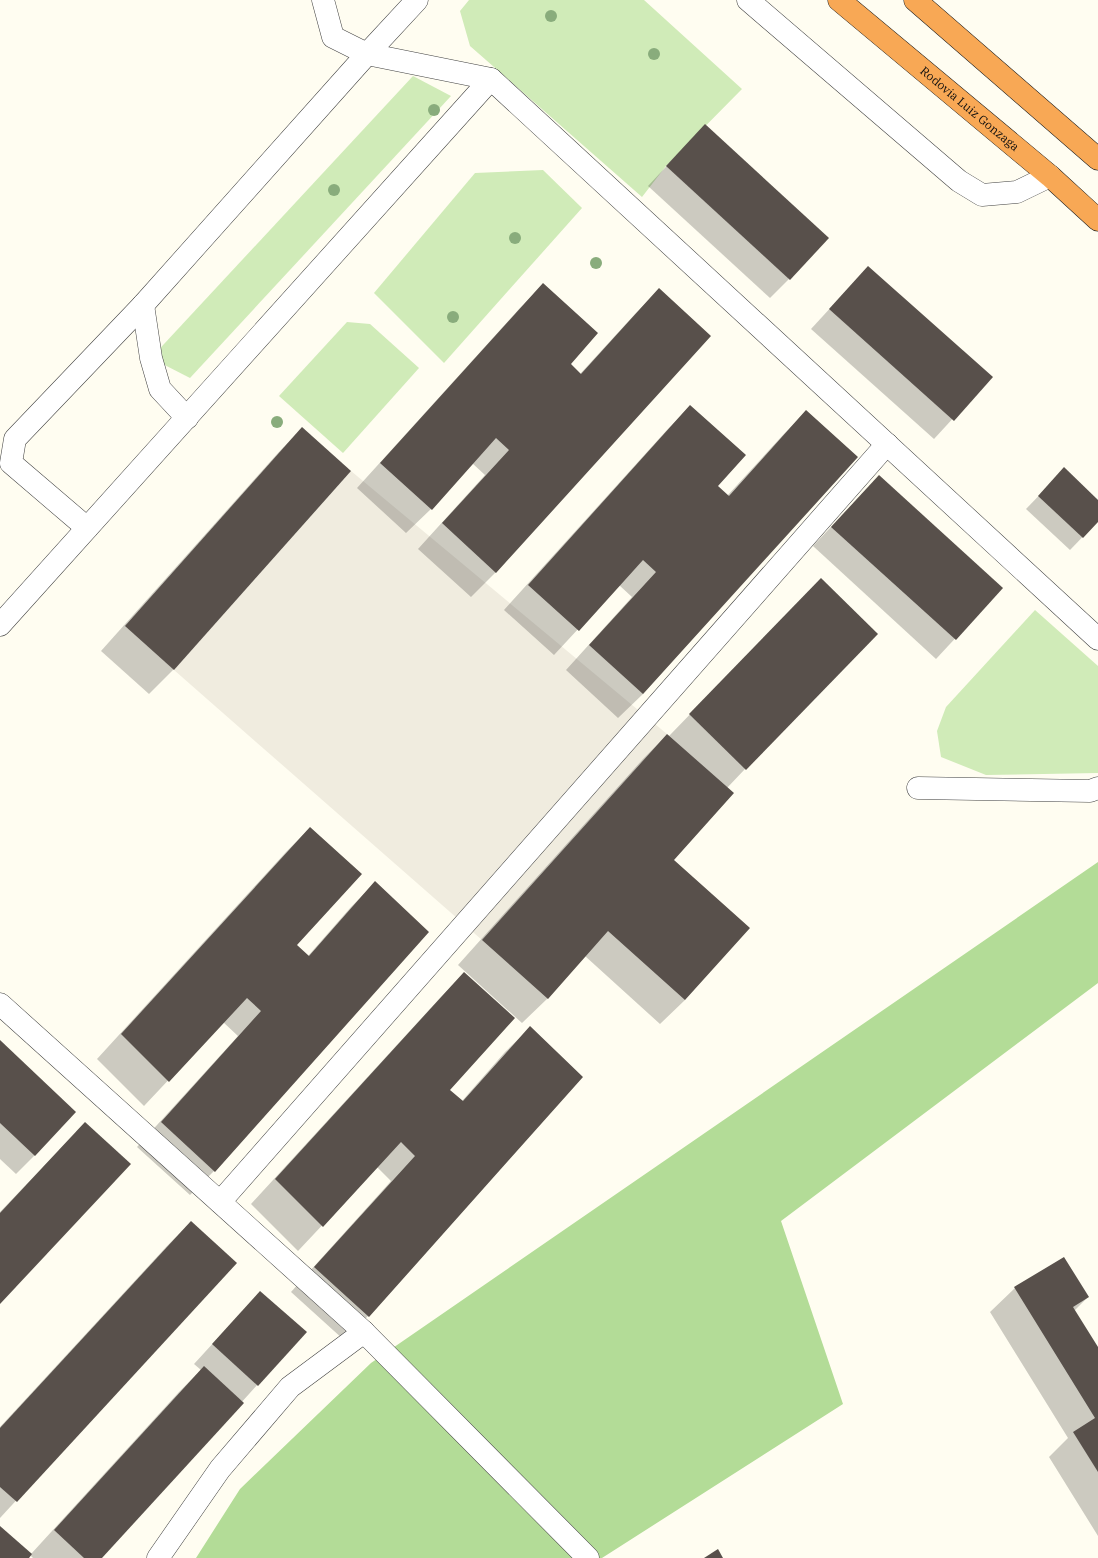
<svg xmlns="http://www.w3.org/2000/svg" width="1098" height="1558" viewBox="0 0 1098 1558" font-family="'IBM Plex Serif',serif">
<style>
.green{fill:#d0ebb8}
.forest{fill:#b3dc97}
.plaza{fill:#f0ecdf}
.shadow{fill:#0003}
.building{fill:#58504b}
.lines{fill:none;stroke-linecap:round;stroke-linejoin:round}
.minor-casing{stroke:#424242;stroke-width:23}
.highway-casing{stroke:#202020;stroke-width:23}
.minor{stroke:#fff;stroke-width:22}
.highway{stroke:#f8a855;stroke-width:22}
.tree{fill:#89ac7c}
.labels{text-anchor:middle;stroke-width:4;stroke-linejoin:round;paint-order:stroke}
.street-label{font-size:12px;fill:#0f0f0f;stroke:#fff}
</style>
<rect width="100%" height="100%" fill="#fffdf1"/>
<g class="green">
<path d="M469,0H644L742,89L666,166L642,197L470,46L460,11Z"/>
<path d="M413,76L451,96L190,378L151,358Z"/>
<path d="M543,170L582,208L444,363L374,293L475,173Z"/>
<path d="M347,322L370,324L419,368L343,453L279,396Z"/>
<path d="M1035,610L1098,666V773L986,775L941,757L937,731L946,707Z"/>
</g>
<path class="forest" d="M1098,862V983L781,1221L843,1404L602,1558H196L240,1489L371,1363Z"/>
<path class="plaza" d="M351,471L667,734L482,940L174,670Z"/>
<g class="shadow">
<path d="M705,125L789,279L770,298L648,186Z"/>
<path d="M868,267L991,377L934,439L811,329Z"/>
<path d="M543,285L569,364L580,374L635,314L659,290L496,572L471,597L418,549L485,475L472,463L431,509L406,533L357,488L519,309Z"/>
<path d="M690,406L717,486L727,496L782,436L806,411L856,457L643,694L618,718L566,670L632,597L619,585L554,655L504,610L666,431Z"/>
<path d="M302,428L350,471L173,670L149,694L101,651L278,453Z"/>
<path d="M879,476L1002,588L936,659L813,546Z"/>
<path d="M1052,482L1098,501V521L1070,550L1026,509Z"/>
<path d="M797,604L745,769L727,788L673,860L685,1000L660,1024L585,956L547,999L522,1023L458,965L643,759L667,735L669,736Z"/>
<path d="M310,828L295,945L308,956L351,907L375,883L214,1171L190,1195L137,1147L238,1036L223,1022L144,1106L97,1059L286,852Z"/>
<path d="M464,973L449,1090L462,1101L505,1052L530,1028L368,1316L344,1340L291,1292L391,1181L377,1167L298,1251L251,1204L440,998Z"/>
<path d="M0,1042L35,1155L16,1174L0,1159Z"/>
<path d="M85,1123L0,1303V1212Z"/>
<path d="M191,1222L235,1263L0,1518V1427L167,1246Z"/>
<path d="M1015,1288L1088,1297L1074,1311L1098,1349V1536L1049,1457L1068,1438L990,1312Z"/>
<path d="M260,1292L305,1332L101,1558H33L30,1555L27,1558H0V1528L31,1554L179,1392L201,1370L194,1364Z"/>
</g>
<g class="building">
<path d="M705,124L829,238L790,280L666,166Z"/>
<path d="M868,266L993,377L954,421L829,309Z"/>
<path d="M543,283L598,333L571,364L581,374L659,288L711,336L496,573L442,523L509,450L496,438L432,510L380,463Z"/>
<path d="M690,405L746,455L718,486L729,496L806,410L858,457L643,694L589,645L656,572L643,560L579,631L528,585Z"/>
<path d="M302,427L351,471L174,670L125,626Z"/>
<path d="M1064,467L1098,500V522L1083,538L1038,496Z"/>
<path d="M879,475L1003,588L956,640L831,527Z"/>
<path d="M821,578L878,634L746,770L689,714Z"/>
<path d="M667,734L734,793L674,860L750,928L685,1000L608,931L548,999L482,940Z"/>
<path d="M310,827L362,874L297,945L309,956L375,881L429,932L215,1172L161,1122L261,1011L247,998L169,1082L121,1034Z"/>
<path d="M464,972L515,1018L450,1090L463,1101L530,1026L583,1077L369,1317L314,1267L415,1156L401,1142L323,1227L275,1179Z"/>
<path d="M0,1040L76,1112L35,1156L0,1123Z"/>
<path d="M85,1122L131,1164L0,1304V1213Z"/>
<path d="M191,1221L237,1263L17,1502L0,1487V1428Z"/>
<path d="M1064,1257L1089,1297L1073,1307L1098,1347V1472L1073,1432L1095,1418L1014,1287Z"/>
<path d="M260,1291L307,1332L258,1386L212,1344Z"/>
<path d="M204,1366L244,1403L102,1558H84L54,1530Z"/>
<path d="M0,1526L32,1554L29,1558H0Z"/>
<path d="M718,1549L723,1558H704Z"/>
</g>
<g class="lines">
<defs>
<g id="minor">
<path d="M323,0L333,37L367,54L491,79"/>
<path d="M748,0L959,181L982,195L1017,192L1050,176"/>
<path d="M143,305L151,358L160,389L187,418"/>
<path d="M87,528L11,463L15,439L143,305L367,54L417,0"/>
<path d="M0,625L491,79L1098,639"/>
<path d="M918,788L1090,791L1098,788"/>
<path d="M0,1004L364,1332L588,1558"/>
<path d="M220,1202L887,444"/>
<path d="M158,1558L220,1469L290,1387L364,1332"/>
</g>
<g id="highway">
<path id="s1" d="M839,0L1050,176L1098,220"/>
<path d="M915,0L1098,159"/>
</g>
</defs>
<use href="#minor" class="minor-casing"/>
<use href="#highway" class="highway-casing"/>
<use href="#minor" class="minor"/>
<use href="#highway" class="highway"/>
</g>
<g class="tree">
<circle cx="551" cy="16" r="6"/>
<circle cx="654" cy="54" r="6"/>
<circle cx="434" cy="110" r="6"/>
<circle cx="334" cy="190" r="6"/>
<circle cx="515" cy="238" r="6"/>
<circle cx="596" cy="263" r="6"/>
<circle cx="453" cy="317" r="6"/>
<circle cx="277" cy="422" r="6"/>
</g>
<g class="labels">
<g class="street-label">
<text dy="4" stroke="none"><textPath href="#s1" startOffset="170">Rodovia Luiz Gonzaga</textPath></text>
</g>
</g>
</svg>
